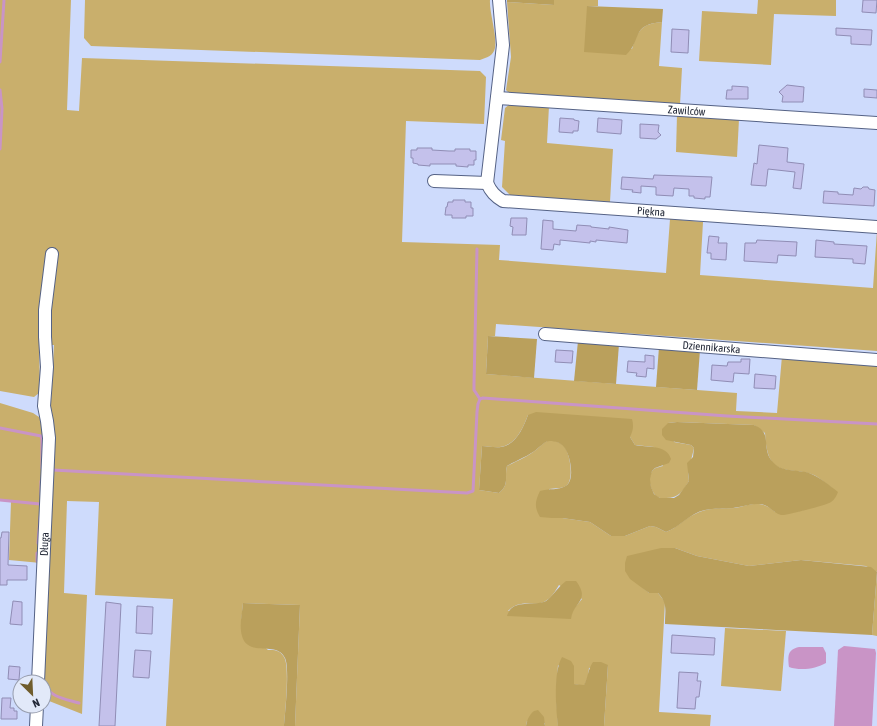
<svg xmlns="http://www.w3.org/2000/svg" width="877" height="726" viewBox="0 0 877 726" font-family="'Asap Condensed',sans-serif">
<style>
.green{fill:#c9af6c;fill-rule:evenodd}
.forest{fill:#baa05c}
.water{fill:#c994c6}
.lines{fill:none;stroke-linecap:round;stroke-linejoin:round}
.stream{stroke:#c994c6;stroke-width:3}
.building{fill:#c4c1eb;stroke:#908db5}
.minor-casing{stroke:#556285;stroke-width:14}
.minor{stroke:#fff;stroke-width:12}
.labels{text-anchor:middle;stroke-width:3;stroke-linejoin:round;paint-order:stroke}
.street-label{font-size:11px;fill:#232938;stroke:#e2e9f9}
</style>
<rect width="100%" height="100%" fill="#cedbfc"/>
<g class="green">
<path d="M0,0H71L67,110L79,111L82,58L480,71L486,77L484,124L406,121L402,242L500,245L499,260L666,273L670,219L703,222L700,275L873,288L877,231V351L496,324L495,336H488L486,374L737,393L736,411L777,413L782,356L877,363V636L872,635L877,572L866,566L801,560L749,566L697,556L675,548L642,587L649,593H658L665,602L659,712L711,715L710,726H604L608,665L589,668L588,677L584,686L574,684L573,678L558,665L556,694L558,726H545V723L527,721L526,726H295L300,605L243,603L241,624L268,650C275,650 280,650 284,657C290,666 285,713 284,726H166L173,599L95,595L99,502L67,501L64,593L87,595L82,714L44,699L51,401L54,345H39L40,389L39,393L34,397L0,391ZM528,415L630,437L635,445L654,447L663,466C660,467 657,467 654,469C646,475 650,495 660,498C662,498 664,498 666,498C679,498 683,491 689,481L688,473L694,448L691,445L674,442L668,423L677,422L754,425L765,433C766,446 767,465 783,469C791,471 800,471 808,473C817,475 824,482 832,488C810,508 807,514 775,512C771,508 766,505 759,504C752,503 742,507 735,508C721,509 708,507 695,514C684,519 677,528 666,532L656,527L650,526L625,536H611L590,522L562,518H552L549,489C555,488 563,489 567,485C574,478 570,453 564,446C561,443 554,440 550,440C545,441 541,446 537,449C529,456 517,461 507,466C504,477 510,484 499,493L479,490L482,446C487,446 495,448 500,447C516,445 523,428 528,415ZM559,585L582,599L572,611H508C522,597 535,609 547,600C552,597 556,590 559,585Z"/>
<path d="M85,0H490C489,13 499,41 494,51C491,57 485,58 480,60L91,46L84,38Z"/>
<path d="M554,0H598V6H587L632,49C638,30 641,24 662,22L659,66L682,68L680,105L511,95L506,90L511,57L507,2L554,5Z"/>
<path d="M758,0H836V16L774,14L771,65L699,61L702,11L757,14Z"/>
<path d="M510,104L549,106L547,143L613,149L610,202L510,195L502,187L505,141L501,140L505,108Z"/>
<path d="M677,115L739,119L737,157L676,152Z"/>
<path d="M0,403L33,413L39,417L44,426L41,563L9,560L11,501L0,500Z"/>
<path d="M725,628L786,631L781,691L721,686Z"/>
</g>
<g class="forest">
<path d="M507,0H554V5L507,2Z"/>
<path d="M587,6L663,9L662,22C630,25 643,39 626,55L584,52Z"/>
<path d="M488,336L537,339L534,378L486,374Z"/>
<path d="M578,341L619,344L616,384L574,381Z"/>
<path d="M659,347L700,350L697,390L656,387Z"/>
<path d="M536,412L632,419C634,426 633,431 630,437L635,445C647,448 667,444 671,459L669,463L655,468L652,471L650,479L651,487L654,494L660,498H674L679,495L689,481L687,463L693,457L694,448L691,445L666,440L662,435V429L668,423L677,422L754,425C773,432 761,448 772,461C781,473 797,469 809,473C820,477 829,485 838,492C836,497 835,499 831,502C827,505 785,516 781,515C772,513 769,503 757,504C749,504 741,507 733,508C724,509 714,508 705,510C690,513 680,527 666,532L656,527L650,526L625,536H611L590,522L562,518H552L540,517C534,507 535,501 540,491C548,488 560,491 567,485C575,478 570,454 564,447C561,443 555,441 550,441C545,441 541,446 537,449C529,456 517,460 507,466C504,477 510,484 499,493L479,490L482,446C487,446 495,448 501,447C516,445 523,428 528,415Z"/>
<path d="M661,548H675L697,556L749,566L801,560L871,567L877,572L872,635L665,624C665,610 668,604 658,593H649L630,579L625,571V563L627,556Z"/>
<path d="M566,581H576C591,601 573,602 571,619L507,616C512,598 533,607 546,601C551,598 559,586 566,581Z"/>
<path d="M243,603L300,605L295,726H284C285,713 290,668 285,658C277,640 248,658 242,636C239,626 242,614 243,603Z"/>
<path d="M562,657L571,661L574,666V684L584,685C588,678 588,669 593,662H601L608,665L604,726H558C556,707 553,673 562,657Z"/>
<path d="M538,710L544,717L545,726H526C527,720 529,715 534,711Z"/>
</g>
<g class="water">
<path d="M844,646L875,649L876,653L872,726H834L838,650Z"/>
<path d="M799,647H823L826,653V663C816,669 800,671 789,667C788,656 787,650 799,647Z"/>
</g>
<g class="lines">
<g class="stream">
<path d="M0,62L4,0"/>
<path d="M0,90L2,109L0,149"/>
<path d="M477,249L474,384V390L480,399"/>
<path d="M480,399L483,398L727,416L877,424"/>
<path d="M0,428L41,436L42,439V468"/>
<path d="M53,470L467,493L473,491L477,412L478,404L480,399"/>
<path d="M41,495V481"/>
<path d="M0,500L40,504"/>
<path d="M38,543L40,517"/>
<path d="M37,553V561"/>
<path d="M44,683C50,698 66,699 79,703"/>
</g>
</g>
<g class="building">
<path d="M863,0H877L876,13L862,12Z"/>
<path d="M836,28L872,30L871,45L851,44V36L836,35Z"/>
<path d="M672,29L689,30L688,53L671,52Z"/>
<path d="M787,85L804,87L803,102H782L783,96L779,92Z"/>
<path d="M732,86L748,87V99H726L727,90H732Z"/>
<path d="M864,89L877,90V98L864,97Z"/>
<path d="M560,118L574,119V120L579,121L578,131H573V133L559,132Z"/>
<path d="M598,118L622,120L621,134L597,132Z"/>
<path d="M640,124L659,125L658,132L661,135L656,139L640,138Z"/>
<path d="M759,145L788,148L787,162L804,164L801,189L793,188L795,172L768,169L766,186L751,185L754,163L757,164Z"/>
<path d="M417,148H432V150L449,151H455V149H470V151H476V160H474V165H468V167L456,166V164H430V166L418,165V164L413,163V158H411V150H417Z"/>
<path d="M654,175L712,177L710,197H705V199L694,198V196H689V189L674,188L673,196L656,195V187L641,186V193L632,192L633,190L621,189L622,177L653,179Z"/>
<path d="M863,187H868L869,189L875,190L874,206L823,203L824,191L838,192V194L853,195L854,188L861,189Z"/>
<path d="M453,200H465V202H471V208H473V216H466V218H452V215H445L446,207H447L448,202H453Z"/>
<path d="M511,218H527L526,235H512L513,227L510,226Z"/>
<path d="M543,220L553,221V229L576,231L577,225L591,226V227L609,229V227L628,230L627,243L596,240V242L590,241V243L560,240V245L554,244L553,250L541,249Z"/>
<path d="M709,236L719,237L718,243H727L726,260L711,259V253H707Z"/>
<path d="M757,240L797,242L796,256L778,255L777,263L744,261L745,243H756Z"/>
<path d="M816,240L834,242V244L867,246L865,264L853,263V259L815,257Z"/>
<path d="M556,350L573,351L572,363L555,362Z"/>
<path d="M645,355L654,356V369L647,368L646,377L636,376L637,373L627,372L628,361L645,362Z"/>
<path d="M741,359H750L749,374L734,373L733,382L711,380L712,365L727,366L728,362H741Z"/>
<path d="M755,374L776,376L775,389L754,388Z"/>
<path d="M2,532H9L8,565L27,566V580H7V585H0V538H1Z"/>
<path d="M13,601L22,602V625L10,624Z"/>
<path d="M106,602L121,604L115,726H99Z"/>
<path d="M137,606L153,607L152,634L136,633Z"/>
<path d="M672,635L715,638L714,655L671,653Z"/>
<path d="M135,650L151,651L149,678L133,677Z"/>
<path d="M9,666L20,667L19,680L8,679Z"/>
<path d="M679,672L698,673L697,681H701L699,697H696L695,709L677,708Z"/>
<path d="M2,698H11L10,708H14V711H17V719H1Z"/>
</g>
<g class="lines">
<defs>
<g id="minor">
<path id="s1" d="M497,98L877,123"/>
<path d="M434,181L487,183"/>
<path id="s2" d="M487,183C491,192 495,196 503,201L877,227"/>
<path d="M487,183L503,45L499,0"/>
<path id="s3" d="M545,334L877,360"/>
<path id="s4" d="M38,682L49,438L47,421L44,406L47,367L45,337V310L52,254"/>
<path d="M36,726L37,706"/>
</g>
</defs>
<use href="#minor" class="minor-casing"/>
<use href="#minor" class="minor"/>
</g>
<g class="labels">
<g class="street-label">
<text dy="4" stroke="none"><textPath href="#s1" startOffset="190">Zawilców</textPath></text>
<text dy="4" stroke="none"><textPath href="#s2" startOffset="173">Piękna</textPath></text>
<text dy="4" stroke="none"><textPath href="#s3" startOffset="167">Dziennikarska</textPath></text>
<text dy="4" stroke="none"><textPath href="#s4" startOffset="138">Długa</textPath></text>
</g>
</g>
<g transform="translate(32 694) rotate(156)"><circle r="19" fill="#e2e9f9" stroke="#969cac"/>
<path d="M0-3L7 15L0 10L-7 15Z" fill="#705d2c"/>
<text y="-6" font-size="11" font-weight="bold" text-anchor="middle" fill="#232938">N</text>
</g>
</svg>
